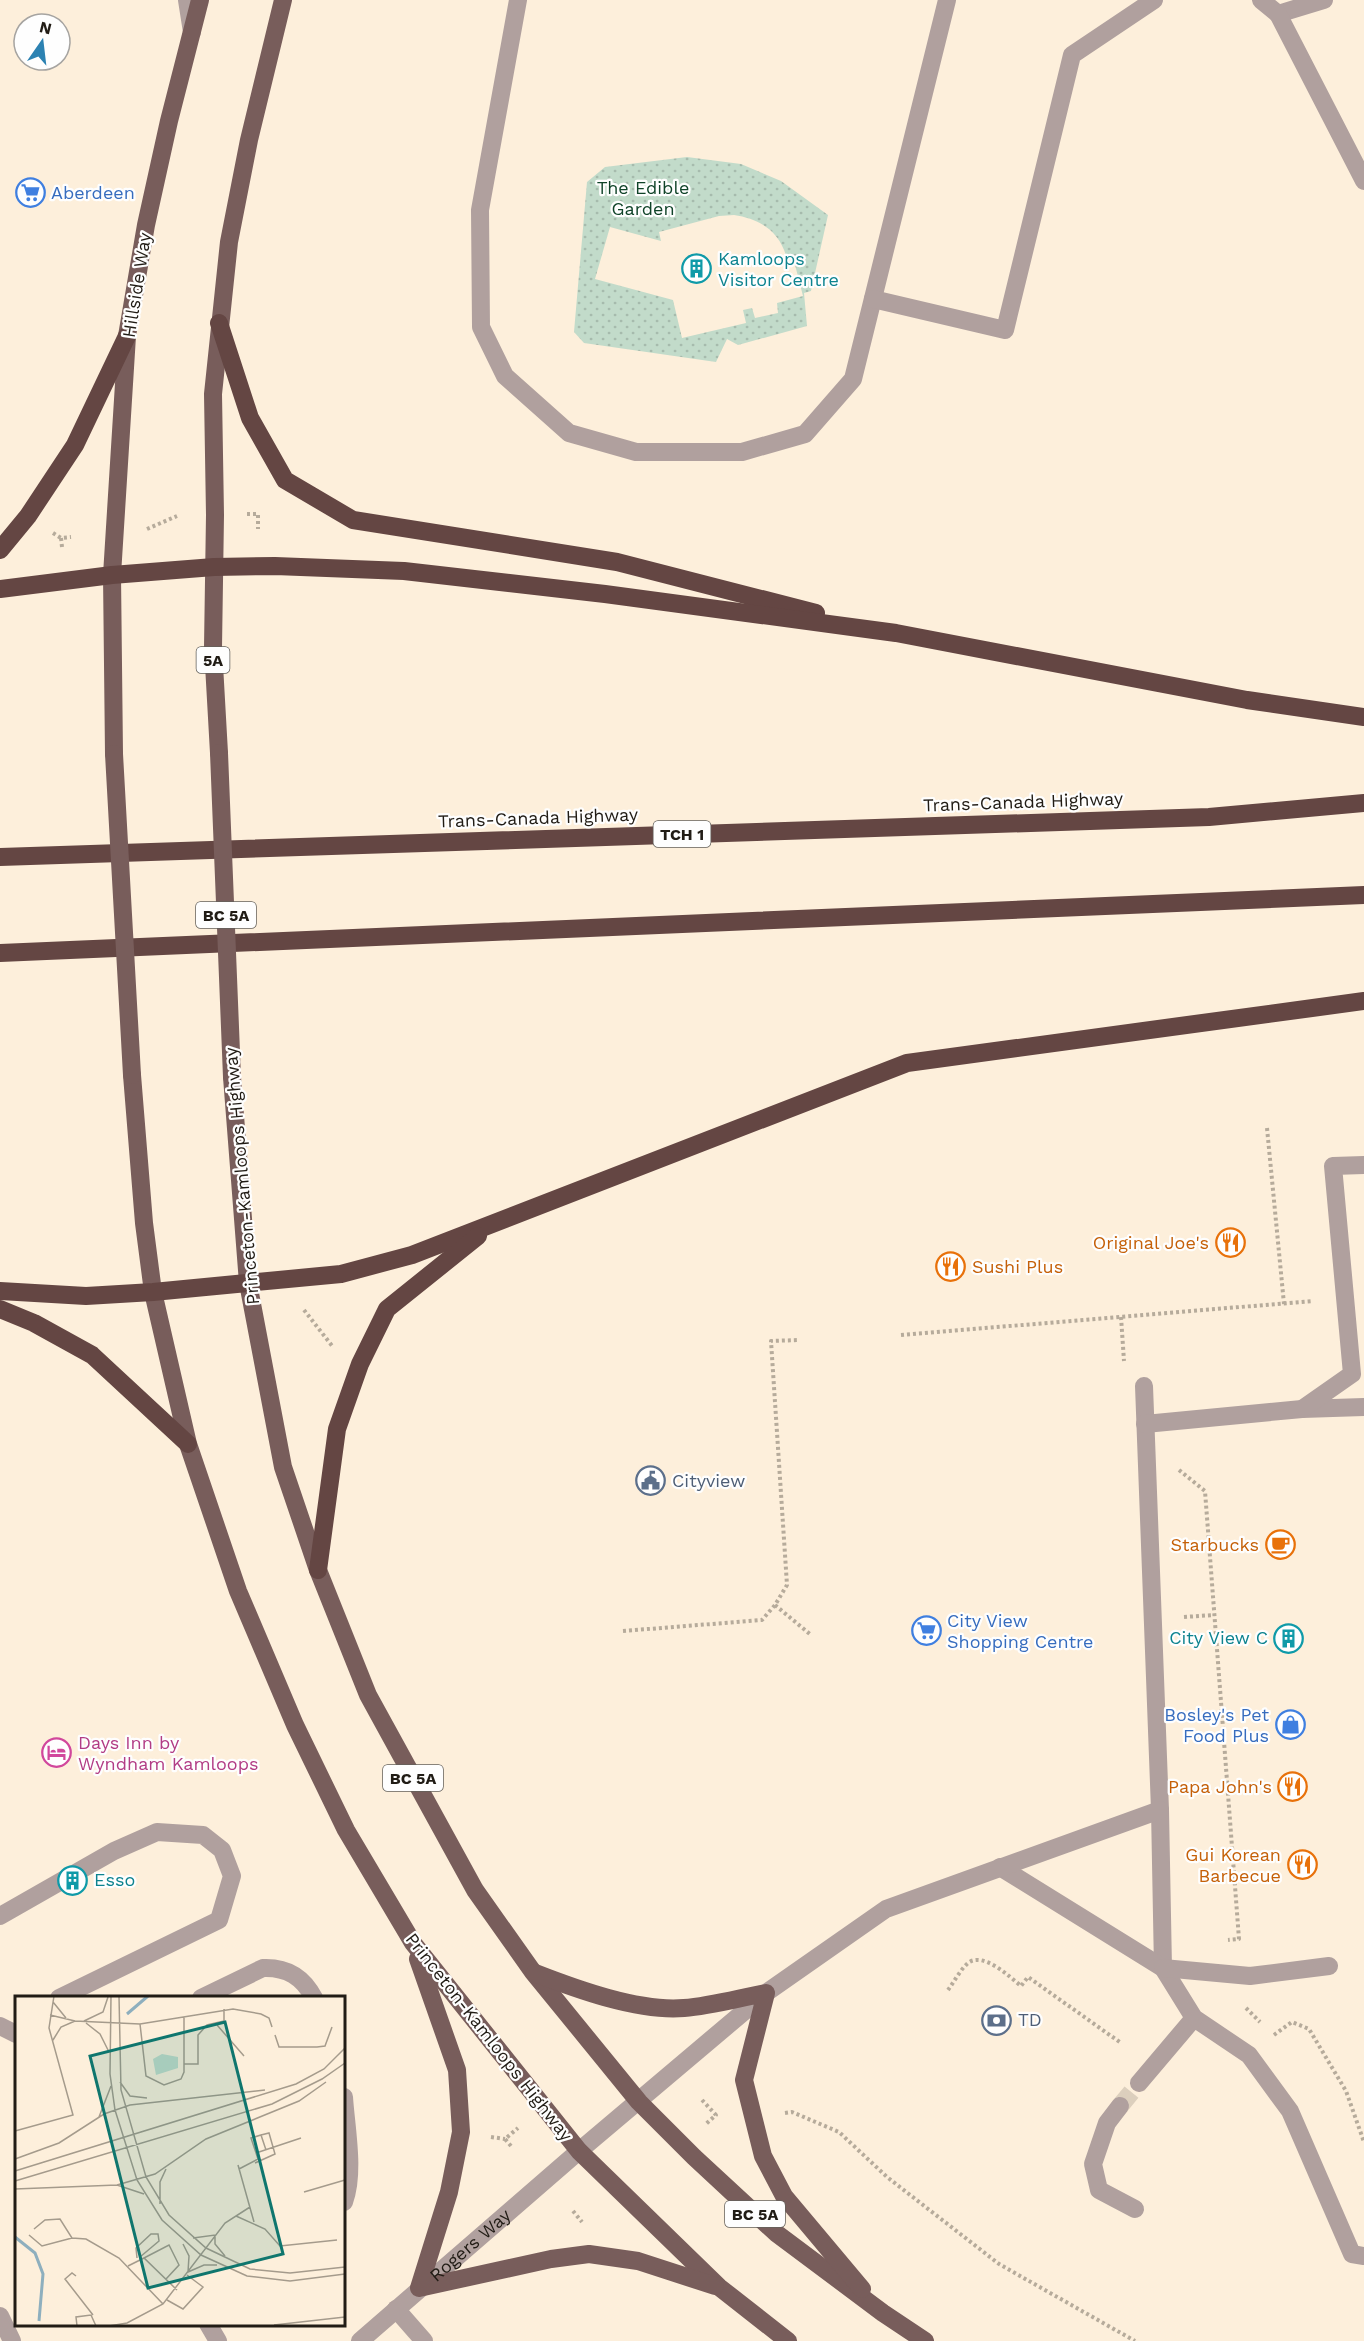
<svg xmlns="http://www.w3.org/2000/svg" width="1364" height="2341" viewBox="0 0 1364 2341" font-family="'Work Sans',sans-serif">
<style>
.green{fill:url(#green-dots);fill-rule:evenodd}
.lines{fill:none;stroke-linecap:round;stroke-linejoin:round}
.minor-tunnel{stroke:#dccfbd;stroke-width:18;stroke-dasharray:18 9;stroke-linecap:butt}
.path{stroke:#b6ab9b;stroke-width:4;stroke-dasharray:3 3;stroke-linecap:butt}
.minor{stroke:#b0a09e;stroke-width:18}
.major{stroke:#785d5b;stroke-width:18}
.highway{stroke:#644643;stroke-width:18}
.major-bridge{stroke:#785d5b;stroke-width:18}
.labels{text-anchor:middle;stroke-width:4.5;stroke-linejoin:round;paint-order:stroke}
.shield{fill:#fefefe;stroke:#63605b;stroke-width:1.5}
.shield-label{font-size:16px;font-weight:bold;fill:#211c15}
.park-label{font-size:18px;fill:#0f4328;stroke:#fefefe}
.shop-label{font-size:18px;fill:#366cbe;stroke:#fefefe;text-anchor:start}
.culture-label{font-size:18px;fill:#0d838f;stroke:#fefefe;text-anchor:start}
.street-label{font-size:18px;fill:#211c15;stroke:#fefefe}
.food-label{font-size:18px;fill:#c56008;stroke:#fefefe;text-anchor:end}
.service-label{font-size:18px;fill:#4e5e75;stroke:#fefefe;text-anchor:start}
.hotel-label{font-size:18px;fill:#b23c85;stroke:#fefefe;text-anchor:start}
.inset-river{fill:none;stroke:#8eafbe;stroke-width:3}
.inset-road{fill:none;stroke:#a59b8c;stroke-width:1.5}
.view{fill:#0f766e;fill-opacity:0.15;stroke:#0f766e;stroke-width:3}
.inset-edge{fill:none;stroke:#211c15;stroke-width:3}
</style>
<defs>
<pattern id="green-dots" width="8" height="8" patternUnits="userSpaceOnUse" patternTransform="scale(1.5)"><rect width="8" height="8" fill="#c2dbca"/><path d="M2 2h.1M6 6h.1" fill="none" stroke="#a6bbad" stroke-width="1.8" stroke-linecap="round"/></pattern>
</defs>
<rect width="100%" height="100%" fill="#fdefdb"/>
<path class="green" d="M687,157L741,164L781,181L828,215L811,291L804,293L807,326L738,345L727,339L716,362L584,343L574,332L587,182L605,167ZM734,215C760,219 780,231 787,259L793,257L803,296L777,303L778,313L755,318L752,308L743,310L746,323L682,338L673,300L595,279L610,227L661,241L659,232L719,216Z"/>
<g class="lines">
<path class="minor-tunnel" d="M1120,2106L1139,2083"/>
<g class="path">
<path d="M247,514H258V529"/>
<path d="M147,529L177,516"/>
<path d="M53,533L61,538"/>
<path d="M62,547L61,538L71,537"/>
<path d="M1267,1128L1284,1304"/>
<path d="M304,1310L333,1347"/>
<path d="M1121,1317L1124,1361"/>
<path d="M901,1335L1313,1301"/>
<path d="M1179,1470L1205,1491L1239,1939L1228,1940"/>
<path d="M775,1605L811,1635"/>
<path d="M1184,1617L1214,1615"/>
<path d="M623,1631L762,1620L775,1605L787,1585L771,1341L799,1340"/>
<path d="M948,1990C954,1982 960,1970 968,1963C983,1951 1010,1977 1021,1986L1028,1977L1121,2043"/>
<path d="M1246,2008L1260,2022"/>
<path d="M1274,2035L1292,2022L1309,2029L1346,2091L1364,2142"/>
<path d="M702,2100L716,2115L706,2124"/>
<path d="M785,2113L792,2112L839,2132L887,2177L999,2264L1135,2341"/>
<path d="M491,2137L505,2139"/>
<path d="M511,2146L505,2139L518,2128"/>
<path d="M573,2211L582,2222"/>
</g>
<g class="minor">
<path d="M187,0L192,32"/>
<path d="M518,0L480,210L481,327L505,376L569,433L636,452H742L805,434L853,379L947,0"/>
<path d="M1261,0L1278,14L1324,0"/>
<path d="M1278,14L1364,181"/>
<path d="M873,299L1005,330L1072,55L1154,0"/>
<path d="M1144,1386L1160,1810L1163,1968"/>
<path d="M1302,1409L1364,1407"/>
<path d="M1145,1424L1302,1409L1352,1374L1333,1166L1364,1165"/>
<path d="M1000,1867L1163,1968L1194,2018L1249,2055L1290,2111L1352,2254L1364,2256"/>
<path d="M0,1916L114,1851L157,1832L203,1835L222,1850L232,1876L219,1920L59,1998"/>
<path d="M1163,1968L1250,1976L1329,1966"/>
<path d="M201,1998L263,1968C287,1967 303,1977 314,1998"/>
<path d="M0,2026L16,2034"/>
<path d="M1139,2083L1194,2018"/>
<path d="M344,2097C346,2128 355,2173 344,2202"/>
<path d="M1120,2106L1107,2123L1093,2164L1099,2190L1135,2209"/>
<path d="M396,2309L424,2341"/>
<path d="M0,2316L12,2341"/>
<path d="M208,2324L218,2341"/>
<path id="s1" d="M360,2341L579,2151L766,1993L886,1909L1160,1810"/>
</g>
<g class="major">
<path d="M219,753L213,647L215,515L213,394L229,242L249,140L283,0"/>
<path d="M114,754L112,575L127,336L146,225L169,121L200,0"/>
<path d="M132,1075L144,1223L153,1292L188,1444L238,1591L295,1725L346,1830L413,1943L579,2151L719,2287L788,2341"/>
<path d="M232,1077L248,1283L283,1467L318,1570L368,1695L475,1890L533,1972L639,2102L694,2157L776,2233L883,2313L925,2341"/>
<path d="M418,1959L457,2070L461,2132L449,2192L419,2288L551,2259L589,2254L638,2261L715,2286"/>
<path d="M535,1973C576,1989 639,2012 684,2008C711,2006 739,1998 766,1993L744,2080L763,2156L784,2196L862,2289"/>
</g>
<g class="highway">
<path d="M219,323L250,418L285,480L353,520L617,562L816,613"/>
<path d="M0,550L28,516L75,445L127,336"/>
<path d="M0,589L112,575L214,567L275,566L404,571L605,594L896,633L1247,700L1364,717"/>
<path d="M0,857L1209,817L1364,803"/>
<path d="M0,953L1364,895"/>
<path d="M0,1291L86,1296L153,1292L341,1274L412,1255L907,1063L1364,1001"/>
<path d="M0,1309L34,1323L92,1355L188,1444"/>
<path d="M318,1570L337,1429L360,1364L387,1309L478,1236"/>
</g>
<g class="major-bridge">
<path d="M219,753L232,1077"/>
<path d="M114,754L132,1075"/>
</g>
</g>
<defs>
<symbol id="supermarket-ring" viewBox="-11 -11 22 22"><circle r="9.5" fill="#fefefe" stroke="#3f7fe0" stroke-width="1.5"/><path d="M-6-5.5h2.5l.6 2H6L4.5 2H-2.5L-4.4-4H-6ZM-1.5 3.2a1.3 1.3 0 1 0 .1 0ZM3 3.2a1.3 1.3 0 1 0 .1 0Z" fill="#3f7fe0"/></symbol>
<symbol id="building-ring" viewBox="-11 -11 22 22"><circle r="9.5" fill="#fefefe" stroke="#0f9aa8" stroke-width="1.5"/><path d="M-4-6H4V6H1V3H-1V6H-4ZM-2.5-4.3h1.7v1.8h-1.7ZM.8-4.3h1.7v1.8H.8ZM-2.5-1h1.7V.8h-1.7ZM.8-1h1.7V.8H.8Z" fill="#0f9aa8"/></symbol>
<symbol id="restaurant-ring" viewBox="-11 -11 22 22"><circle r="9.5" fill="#fefefe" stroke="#e8710a" stroke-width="1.5"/><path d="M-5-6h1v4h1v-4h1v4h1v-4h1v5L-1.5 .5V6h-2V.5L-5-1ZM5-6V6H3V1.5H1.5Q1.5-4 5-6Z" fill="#e8710a"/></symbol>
<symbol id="civic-ring" viewBox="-11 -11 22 22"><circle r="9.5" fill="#fefefe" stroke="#5c6f8a" stroke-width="1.5"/><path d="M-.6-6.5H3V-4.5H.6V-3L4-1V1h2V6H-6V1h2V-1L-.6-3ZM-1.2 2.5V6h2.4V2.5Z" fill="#5c6f8a"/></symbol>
<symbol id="cafe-ring" viewBox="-11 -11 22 22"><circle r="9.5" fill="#fefefe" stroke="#e8710a" stroke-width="1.5"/><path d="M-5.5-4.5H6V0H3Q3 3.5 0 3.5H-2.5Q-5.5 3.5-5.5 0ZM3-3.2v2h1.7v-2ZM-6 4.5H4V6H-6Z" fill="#e8710a"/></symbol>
<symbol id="shop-ring" viewBox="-11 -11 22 22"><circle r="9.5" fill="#fefefe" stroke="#3f7fe0" stroke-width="1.5"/><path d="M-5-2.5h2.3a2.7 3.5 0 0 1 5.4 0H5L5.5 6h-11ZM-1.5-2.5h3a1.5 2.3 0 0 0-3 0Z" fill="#3f7fe0"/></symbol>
<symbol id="hotel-ring" viewBox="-11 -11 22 22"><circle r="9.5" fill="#fefefe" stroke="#d1479c" stroke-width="1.5"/><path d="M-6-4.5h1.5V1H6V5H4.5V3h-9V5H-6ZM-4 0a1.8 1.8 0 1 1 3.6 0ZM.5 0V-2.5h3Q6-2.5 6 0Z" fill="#d1479c"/></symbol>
<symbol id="bank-ring" viewBox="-11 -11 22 22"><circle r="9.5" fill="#fefefe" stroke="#5c6f8a" stroke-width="1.5"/><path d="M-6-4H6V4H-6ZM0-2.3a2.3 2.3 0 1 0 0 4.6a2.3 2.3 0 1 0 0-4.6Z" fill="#5c6f8a"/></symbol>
</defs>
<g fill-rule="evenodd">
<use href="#supermarket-ring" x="14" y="176" width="33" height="33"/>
<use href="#building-ring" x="680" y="252" width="33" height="33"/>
<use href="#restaurant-ring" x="1214" y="1226" width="33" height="33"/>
<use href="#restaurant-ring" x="934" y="1250" width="33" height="33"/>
<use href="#civic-ring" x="634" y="1464" width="33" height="33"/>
<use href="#cafe-ring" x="1264" y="1528" width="33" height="33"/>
<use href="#supermarket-ring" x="910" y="1614" width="33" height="33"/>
<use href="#building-ring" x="1272" y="1622" width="33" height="33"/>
<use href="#shop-ring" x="1274" y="1708" width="33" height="33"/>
<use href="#hotel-ring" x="40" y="1736" width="33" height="33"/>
<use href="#restaurant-ring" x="1276" y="1770" width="33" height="33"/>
<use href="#restaurant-ring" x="1286" y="1848" width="33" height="33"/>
<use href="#building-ring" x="56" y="1864" width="33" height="33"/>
<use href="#bank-ring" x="980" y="2004" width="33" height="33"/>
</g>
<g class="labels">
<g class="shield">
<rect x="196.5" y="647" width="33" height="26" rx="4.5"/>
<rect x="653.5" y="821" width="57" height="26" rx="4.5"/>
<rect x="196" y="902" width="60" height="26" rx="4.5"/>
<rect x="383" y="1765" width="60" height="26" rx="4.5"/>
<rect x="725" y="2201" width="60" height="26" rx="4.5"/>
</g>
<g class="shield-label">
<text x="213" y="666">5A</text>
<text x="682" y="840">TCH 1</text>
<text x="226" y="921">BC 5A</text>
<text x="413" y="1784">BC 5A</text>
<text x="755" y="2220">BC 5A</text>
</g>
<g class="park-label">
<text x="643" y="194">The Edible<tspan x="643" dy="21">Garden</tspan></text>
</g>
<g class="shop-label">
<text x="51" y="199">Aberdeen</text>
<text x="947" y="1627">City View<tspan x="947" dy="21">Shopping Centre</tspan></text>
<text x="1269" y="1721" text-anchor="end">Bosley's Pet<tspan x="1269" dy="21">Food Plus</tspan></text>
</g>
<g class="culture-label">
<text x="718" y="265">Kamloops<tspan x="718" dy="21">Visitor Centre</tspan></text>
<text x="1268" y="1644" text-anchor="end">City View C</text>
<text x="94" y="1886">Esso</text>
</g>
<g class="street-label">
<text transform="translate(137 285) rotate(-81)" y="6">Hillside Way</text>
<text transform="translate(1023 802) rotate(-2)" y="6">Trans-Canada Highway</text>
<text transform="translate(538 818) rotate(-2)" y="6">Trans-Canada Highway</text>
<text transform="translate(242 1176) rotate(-95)" y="6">Princeton-Kamloops Highway</text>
<text transform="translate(489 2037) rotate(52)" y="6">Princeton-Kamloops Highway</text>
<text dy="6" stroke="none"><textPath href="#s1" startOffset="146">Rogers Way</textPath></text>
</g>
<g class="food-label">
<text x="1209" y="1249">Original Joe's</text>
<text x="972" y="1273" text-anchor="start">Sushi Plus</text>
<text x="1259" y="1551">Starbucks</text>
<text x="1272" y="1793">Papa John's</text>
<text x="1281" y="1861">Gui Korean<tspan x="1281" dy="21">Barbecue</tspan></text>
</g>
<g class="service-label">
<text x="672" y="1487">Cityview</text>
<text x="1018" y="2026">TD</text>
</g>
<g class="hotel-label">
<text x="78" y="1749">Days Inn by<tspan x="78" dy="21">Wyndham Kamloops</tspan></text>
</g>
</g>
<g transform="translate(15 1996)">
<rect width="330" height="330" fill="#fdefdb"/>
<path d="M147,58L163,61V72L141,79L138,63Z" fill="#c2dbca"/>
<path class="inset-river" d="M112,18L133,0M0,241L20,257L28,278L24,325"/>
<path class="inset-road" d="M96,0L95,78L100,114L122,184L147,224L186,259L232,280L275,285L330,278M104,0L106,94L131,181L154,219L191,252L235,273L275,277L330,271M38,6L51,22M35,19L60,25L125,28L218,13L246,18L254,22L257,31M69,25L88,16L93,1M71,27L85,38L94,56M125,28L131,80L149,89L166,83L169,76V21M202,29L229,60M260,39L264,51H302L310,50L317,31M38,44L46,31L60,25M169,68H183V39L192,29L209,25V13M105,86L115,100L132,102M84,121L96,90M0,135L58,119L34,32L39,0M241,157L286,142M0,163L44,147L89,118L115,109L250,94M240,167L260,158L254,137L246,139M223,169L239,226M224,173L243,163L236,142L246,139L251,154M0,175L281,88L309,73L330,52M0,185L257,108L307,83L330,67M102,189L140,178L191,143L284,105L311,86M0,193L102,189L129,198M289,196L330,184M145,208V186L151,173M221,220L250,233L265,250L322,244M14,239L27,250L57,242L45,223L30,224L19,233M57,242L71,243L104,262L148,308M178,242L200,239V248L210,260M168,248L174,260L173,276L189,269H202M122,262L121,252L136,238H143L144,245L125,261M129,262L154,249L164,269L151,283M113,270L129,262L162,294M61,280L57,277L50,283L78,319M152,304L168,313L188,291L172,279M259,329L330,321M62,330L61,321L76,319L81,330M94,330L112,327L148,308L210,227L235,211"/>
<path class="view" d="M210,26L268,258L133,292L75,60Z"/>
<rect width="330" height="330" class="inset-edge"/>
</g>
<g transform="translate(42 42) rotate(14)"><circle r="28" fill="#fefefe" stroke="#a6a4a1" stroke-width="1.5"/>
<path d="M0-4.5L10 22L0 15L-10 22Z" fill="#2c82b2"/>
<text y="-9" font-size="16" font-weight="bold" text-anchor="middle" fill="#211c15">N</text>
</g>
</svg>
